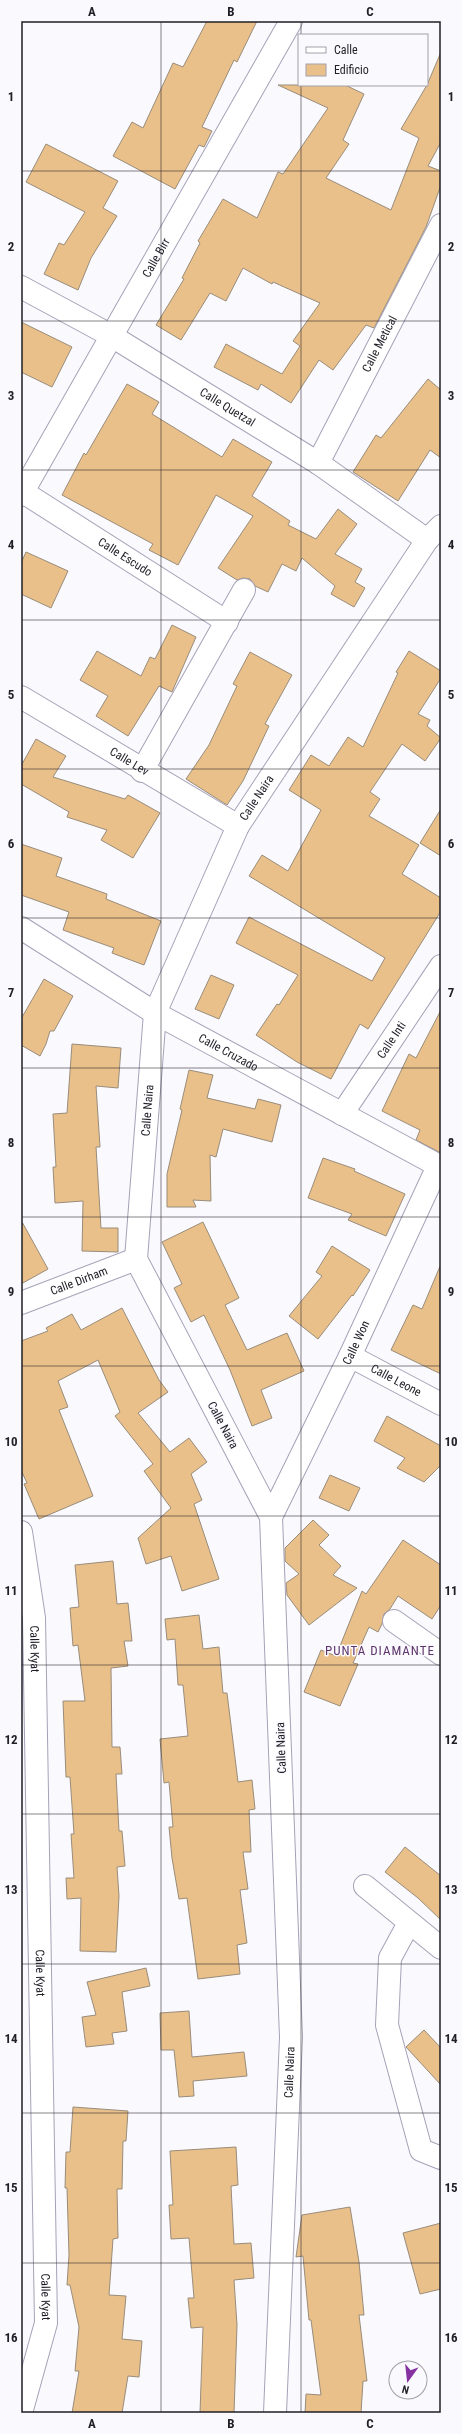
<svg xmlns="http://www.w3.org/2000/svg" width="462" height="2434" viewBox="0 0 462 2434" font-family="'Roboto Condensed',sans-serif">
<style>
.building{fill:#eac08a;stroke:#998c7a}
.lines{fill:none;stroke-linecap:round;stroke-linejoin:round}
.minor-casing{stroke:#a6a2b7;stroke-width:24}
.minor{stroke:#fff;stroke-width:22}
.grid{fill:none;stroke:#201e26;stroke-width:1;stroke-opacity:0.55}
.labels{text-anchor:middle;stroke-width:3;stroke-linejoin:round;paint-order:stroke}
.street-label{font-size:12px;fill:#201e26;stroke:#faf9fe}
.neighbourhood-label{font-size:13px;letter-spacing:1px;fill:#5d346b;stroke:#faf9fe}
.neatline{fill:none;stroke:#201e26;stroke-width:1.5}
.grid-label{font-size:13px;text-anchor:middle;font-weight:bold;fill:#201e26}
</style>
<rect width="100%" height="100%" fill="#faf9fe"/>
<g class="building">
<path d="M207,21H257L237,62L234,60L202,127L212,131L204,147L199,145L175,189L113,156L132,122L143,128L173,63L183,67Z"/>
<path d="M441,52V142L428,166L441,171V185L426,227L374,328L366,325L333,370L319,360L291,403L261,384L258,390L214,367L226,344L282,374L300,346L293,341L320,303L273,282L272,284L243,268L226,301L210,293L181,340L156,325L184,279L182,278L200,243L198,241L223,199L257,218L278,172L283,174L328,108L278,85H345L364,94L343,140L349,144L326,178L391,210L419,138L401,129L427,85Z"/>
<path d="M46,144L118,181L103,208L117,216L91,258L78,290L44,274L59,243L64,245L85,212L26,182Z"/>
<path d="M21,322L72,347L52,387L21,372Z"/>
<path d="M428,379L441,390V458L430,450L398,501L353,472L376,435L381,438Z"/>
<path d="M127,384L159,402L152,414L222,457L233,439L272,462L252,496L290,521L288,525L316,539L338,509L357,524L335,554L362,569L355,582L365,588L354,607L331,594L335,586L302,558L296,571L282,564L268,592L255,586L250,579L243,578L237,580L218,568L253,516L216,495L178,565L149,550L153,544L62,495L84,453L86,455Z"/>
<path d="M26,552L68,571L51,608L21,594V563Z"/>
<path d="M172,625L196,637L172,692L159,686L128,736L96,716L108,696L80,680L97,651L141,676L150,657L155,659Z"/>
<path d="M409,651L441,671V678L418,714L430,720L427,726L441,738L425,761L402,744L370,792L380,799L369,816L419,845L402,874L441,898V911L368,1029L360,1024L331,1079L297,1062L256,1035L277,1004L279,1005L298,975L236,943L249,917L372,981L385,958L249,876L262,855L288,871L321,810L289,790L311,755L329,766L348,737L363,747L398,673L396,672Z"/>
<path d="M250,652L292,675L265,724L269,726L243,781L227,805L186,779L209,745L237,686L233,684Z"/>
<path d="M36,739L66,756L53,777L125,799L128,795L160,813L133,858L101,840L107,830L67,817L69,812L21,784V766Z"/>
<path d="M441,809V856L420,843Z"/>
<path d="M21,844L62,858L56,876L107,894L106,899L161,921L144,965L112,953L114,948L63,930L69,912L21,895Z"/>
<path d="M211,975L234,985L219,1019L195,1009Z"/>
<path d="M44,979L73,996L54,1031H50L46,1044L40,1056L21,1045V1019Z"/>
<path d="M441,1010V1153L416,1140L420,1130L382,1111L409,1054L416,1058Z"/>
<path d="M72,1044L121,1048L118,1088L96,1086L100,1147H96L101,1228H118V1252L82,1251L83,1201L55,1203L53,1167H56L53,1114L67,1113Z"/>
<path d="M189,1070L213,1075L207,1098L255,1109L258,1099L281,1105L272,1142L223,1129L216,1157L210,1155L211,1201L193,1200L196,1207H167V1174L182,1110L180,1109Z"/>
<path d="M323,1158L355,1169L354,1171L405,1194L386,1236L348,1220L352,1214L308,1198Z"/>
<path d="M21,1220L48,1269L21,1284Z"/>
<path d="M203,1222L239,1298L225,1305L247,1350L287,1333L304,1371L261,1390L272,1418L252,1426L230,1370L204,1315L191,1322L174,1288L182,1284L162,1242Z"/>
<path d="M332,1246L370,1270L353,1296L352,1295L318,1339L289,1316L322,1276L316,1272Z"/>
<path d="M441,1264V1374L391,1350L413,1305L422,1309Z"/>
<path d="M122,1308L159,1380L168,1392L138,1413L170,1452L189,1438L207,1462L191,1474L202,1500L194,1504L219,1579L182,1591L171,1556L146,1564L138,1538L171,1508L144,1471L153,1464L115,1416L120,1412L98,1360L58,1381L68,1407L59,1410L93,1496L39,1519L24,1484L27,1483L21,1470V1341L48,1331L46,1328L72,1314L81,1330Z"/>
<path d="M387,1416L441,1446V1465L424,1482L397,1468L405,1458L374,1441Z"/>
<path d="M330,1475L360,1488L349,1511L319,1498Z"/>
<path d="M313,1520L329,1535L319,1545L341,1566L333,1575L357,1588L309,1625L287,1595L286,1583L299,1574L285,1561V1548Z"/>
<path d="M403,1540L441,1565V1605L432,1619L398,1596L390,1609L384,1614L382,1624L378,1632L369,1627L353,1663L358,1664L340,1706L304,1692L321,1650L336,1656L362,1591L366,1594Z"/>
<path d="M113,1561L117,1604L128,1603L132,1641H124L128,1666L111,1668L112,1747H120L122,1774H116L119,1831H122L125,1866L117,1867L119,1896L116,1952L80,1951L81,1898L67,1899L66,1878H74L71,1834H74L70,1777H66L63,1701H85L78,1645L73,1646L70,1608L79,1607L75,1565Z"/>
<path d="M199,1615L203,1649L219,1647L223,1693H227L238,1782L252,1780L255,1809L249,1810L251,1852H243L248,1889L240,1890L247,1943L237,1945L240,1974L198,1979L187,1898L179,1899L172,1858L169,1827H173L169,1782L164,1783L160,1739L188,1736L183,1685H178L175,1639L167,1640L165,1619Z"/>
<path d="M405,1847L441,1876V1920L418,1898L385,1872Z"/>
<path d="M146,1968L150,1986L122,1992L127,2031L112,2033L114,2044L86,2047L82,2017L96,2015L87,1982Z"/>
<path d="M189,2011L192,2057L244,2052L247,2076L193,2081L194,2096L179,2097L174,2050H161L160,2013Z"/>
<path d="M424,2030L441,2048V2085L406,2047Z"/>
<path d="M73,2107L128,2111L126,2141H123L122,2189H117L118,2238L113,2239L109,2295L126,2296L122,2339L142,2341L139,2377L128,2376L122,2413H72L79,2371H75L79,2327L70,2285H67L69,2255L67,2188H65L66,2152H70Z"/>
<path d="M236,2147L238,2185L231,2186L234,2244L251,2243L254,2278L234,2280L237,2325L234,2413H200L203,2327L191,2328L188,2298H194L189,2238L171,2239L169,2205H173L170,2151Z"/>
<path d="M350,2207L359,2262L364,2315H359L367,2381H363L361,2413H305L306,2394L321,2395L311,2320H309L303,2256L296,2257L302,2215Z"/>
<path d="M441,2223V2289L420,2294L403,2233Z"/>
</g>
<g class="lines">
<defs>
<g id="minor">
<path id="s1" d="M21,287L110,335L318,463L427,540"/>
<path id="s2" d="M318,463L441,225"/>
<path id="s3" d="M23,492L227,622"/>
<path id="s4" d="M21,495L291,21"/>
<path id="s5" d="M21,697L238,826"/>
<path d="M142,771L244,590"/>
<path id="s6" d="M21,928L155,1013L441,1167"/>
<path id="s7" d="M342,1114L441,966"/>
<path id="s8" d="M21,1303L136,1259"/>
<path id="s9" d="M350,1356L441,1404"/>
<path id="s10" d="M271,1517L350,1356L438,1166"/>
<path id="s11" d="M21,1532L34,1618L46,2323L21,2413"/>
<path d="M394,1621L441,1654"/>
<path d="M365,1886L441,1948"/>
<path d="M409,1923L390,1958L387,2025L421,2150L441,2158"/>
<path id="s12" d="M275,2413L291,2037L271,1517L136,1259L155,1013L238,826L427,540L441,526"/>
</g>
</defs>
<use href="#minor" class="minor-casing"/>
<use href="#minor" class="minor"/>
</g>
<path class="grid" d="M161,21V2413M301,21V35M301,85V2413M21,171H441M21,321H441M21,470H441M21,620H441M21,769H441M21,918H441M21,1068H441M21,1217H441M21,1366H441M21,1516H441M21,1665H441M21,1814H441M21,1964H441M21,2113H441M21,2263H441"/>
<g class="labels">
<g class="street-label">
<text dy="4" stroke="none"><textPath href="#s4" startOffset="273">Calle Birr</textPath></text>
<text dy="4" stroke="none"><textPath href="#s2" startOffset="134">Calle Metical</textPath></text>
<text dy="4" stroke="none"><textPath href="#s1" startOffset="239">Calle Quetzal</textPath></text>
<text dy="4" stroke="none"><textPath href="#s3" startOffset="121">Calle Escudo</textPath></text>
<text dy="4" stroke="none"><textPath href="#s5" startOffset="126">Calle Lev</textPath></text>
<text dy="4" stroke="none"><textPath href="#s12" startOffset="1673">Calle Naira</textPath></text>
<text dy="4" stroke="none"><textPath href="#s7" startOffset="89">Calle Inti</textPath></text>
<text dy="4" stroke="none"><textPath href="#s6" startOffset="242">Calle Cruzado</textPath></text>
<text dy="4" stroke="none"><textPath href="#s12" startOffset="1337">Calle Naira</textPath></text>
<text dy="4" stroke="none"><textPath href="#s8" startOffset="62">Calle Dirham</textPath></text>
<text dy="4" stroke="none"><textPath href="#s10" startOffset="194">Calle Won</textPath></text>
<text dy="4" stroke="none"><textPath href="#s9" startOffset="52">Calle Leone</textPath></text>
<text transform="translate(223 1425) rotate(62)" y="4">Calle Naira</text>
<text dy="4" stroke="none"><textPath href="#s11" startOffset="118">Calle Kyat</textPath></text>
<text transform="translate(281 1748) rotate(-92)" y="4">Calle Naira</text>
<text dy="4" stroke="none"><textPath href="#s11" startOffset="442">Calle Kyat</textPath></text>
<text dy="4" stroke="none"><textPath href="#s12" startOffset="341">Calle Naira</textPath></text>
<text dy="4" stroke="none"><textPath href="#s11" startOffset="766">Calle Kyat</textPath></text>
</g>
<g class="neighbourhood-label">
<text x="380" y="1655">PUNTA DIAMANTE</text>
</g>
</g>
<rect width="462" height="2434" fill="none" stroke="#faf9fe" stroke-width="44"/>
<rect x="298" y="34" width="130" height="52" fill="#faf9fe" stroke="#a3a1a8"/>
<rect x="306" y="47" width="20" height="6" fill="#ffffff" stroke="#a3a1a8"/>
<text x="334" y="54" font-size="12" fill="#201e26">Calle</text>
<rect x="306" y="64" width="20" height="12" fill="#eac08a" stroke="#a3a1a8"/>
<text x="334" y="74" font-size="12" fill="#201e26">Edificio</text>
<g transform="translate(408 2380) rotate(195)"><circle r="19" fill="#faf9fe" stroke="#a3a1a8"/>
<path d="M0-3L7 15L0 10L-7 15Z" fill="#8632a0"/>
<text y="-6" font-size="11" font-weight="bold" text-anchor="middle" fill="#201e26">N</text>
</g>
<rect x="22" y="22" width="418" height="2390" class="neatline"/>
<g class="grid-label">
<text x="92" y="16">A</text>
<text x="231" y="16">B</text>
<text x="370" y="16">C</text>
<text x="11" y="101">1</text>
<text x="451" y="101">1</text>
<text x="11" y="251">2</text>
<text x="451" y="251">2</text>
<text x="11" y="400">3</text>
<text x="451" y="400">3</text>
<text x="11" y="549">4</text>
<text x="451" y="549">4</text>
<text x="11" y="699">5</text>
<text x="451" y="699">5</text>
<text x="11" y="848">6</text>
<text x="451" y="848">6</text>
<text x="11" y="997">7</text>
<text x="451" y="997">7</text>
<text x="11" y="1147">8</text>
<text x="451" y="1147">8</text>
<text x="11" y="1296">9</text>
<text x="451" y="1296">9</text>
<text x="11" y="1446">10</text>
<text x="451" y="1446">10</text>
<text x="11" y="1595">11</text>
<text x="451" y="1595">11</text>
<text x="11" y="1744">12</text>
<text x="451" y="1744">12</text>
<text x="11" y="1894">13</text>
<text x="451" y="1894">13</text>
<text x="11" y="2043">14</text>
<text x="451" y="2043">14</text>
<text x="11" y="2192">15</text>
<text x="451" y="2192">15</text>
<text x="11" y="2342">16</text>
<text x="451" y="2342">16</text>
<text x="92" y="2428">A</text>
<text x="231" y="2428">B</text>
<text x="370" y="2428">C</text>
</g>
</svg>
